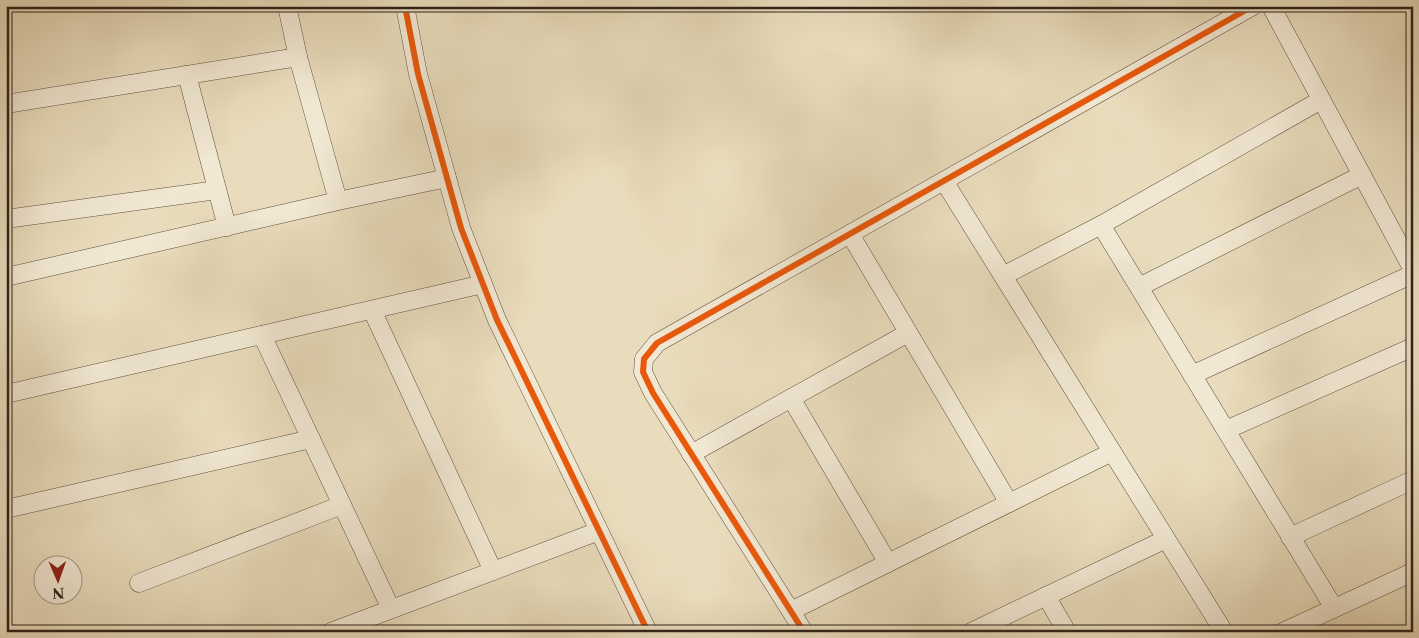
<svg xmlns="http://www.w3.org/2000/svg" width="1419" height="638" viewBox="0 0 1419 638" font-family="'Libre Caslon Text',serif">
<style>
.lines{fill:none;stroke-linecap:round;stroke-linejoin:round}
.street-casing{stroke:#5e5142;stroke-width:19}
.street{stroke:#f1e8d3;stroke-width:18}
.cycleway-casing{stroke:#f1e8d3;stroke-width:9}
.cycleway{stroke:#e8590c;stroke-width:6}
</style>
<rect width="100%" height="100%" fill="#e9dcbc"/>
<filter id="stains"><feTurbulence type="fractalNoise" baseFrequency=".004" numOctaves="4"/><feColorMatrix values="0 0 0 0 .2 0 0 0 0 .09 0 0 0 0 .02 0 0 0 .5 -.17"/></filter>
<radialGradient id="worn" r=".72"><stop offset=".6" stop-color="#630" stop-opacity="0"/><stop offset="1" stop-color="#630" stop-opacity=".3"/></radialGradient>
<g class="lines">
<defs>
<g id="street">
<path d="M287,6L298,57"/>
<path d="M405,6L418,74L461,228L497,320L648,632"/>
<path d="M1271,6L1413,270"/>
<path d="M187,75L227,227"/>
<path d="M6,104L298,57L338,201L447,178"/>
<path d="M944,181L1224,632"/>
<path d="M6,219L217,190"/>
<path d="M1101,225L1321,100"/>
<path d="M850,234L1009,503"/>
<path d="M1003,276L1101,225L1334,608"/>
<path d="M6,277L338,201"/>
<path d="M1139,287L1362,175"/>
<path d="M372,310L493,571"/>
<path d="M262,335L391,609"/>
<path d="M1192,375L1413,274"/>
<path d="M6,394L483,284"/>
<path d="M791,398L888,563"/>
<path d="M1226,430L1413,347"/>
<path d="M691,454L908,333"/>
<path d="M6,509L311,439"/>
<path d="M1290,537L1413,480"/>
<path d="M139,583L342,505"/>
<path d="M1046,596L1067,632"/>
<path d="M791,611L1112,452"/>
<path d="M331,632L599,531"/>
<path d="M804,632L653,393L643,372L644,359L657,343L1253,6"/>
<path d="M971,632L1166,539"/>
<path d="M1283,632L1413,572"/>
</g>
</defs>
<use href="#street" class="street-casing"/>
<use href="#street" class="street"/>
<defs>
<g id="cycleway">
<path d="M405,6L418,74L461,228L497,320L648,632"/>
<path d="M804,632L653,393L643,372L644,359L657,343L1253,6"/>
</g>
</defs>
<use href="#cycleway" class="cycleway-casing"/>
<use href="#cycleway" class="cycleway"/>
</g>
<rect width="1419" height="638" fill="none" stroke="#e9dcbc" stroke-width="25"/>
<rect x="8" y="8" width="1404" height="623" fill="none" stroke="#2f231a" stroke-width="2.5"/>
<rect x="12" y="12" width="1394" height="613" fill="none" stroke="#2f231a"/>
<g transform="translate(58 580) rotate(178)"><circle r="24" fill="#f1e8d3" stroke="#a39989"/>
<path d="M0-4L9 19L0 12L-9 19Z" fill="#8f2418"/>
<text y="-8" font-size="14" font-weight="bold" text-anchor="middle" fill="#2f231a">N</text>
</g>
<rect width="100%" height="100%" filter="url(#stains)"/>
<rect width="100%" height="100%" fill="url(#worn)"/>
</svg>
